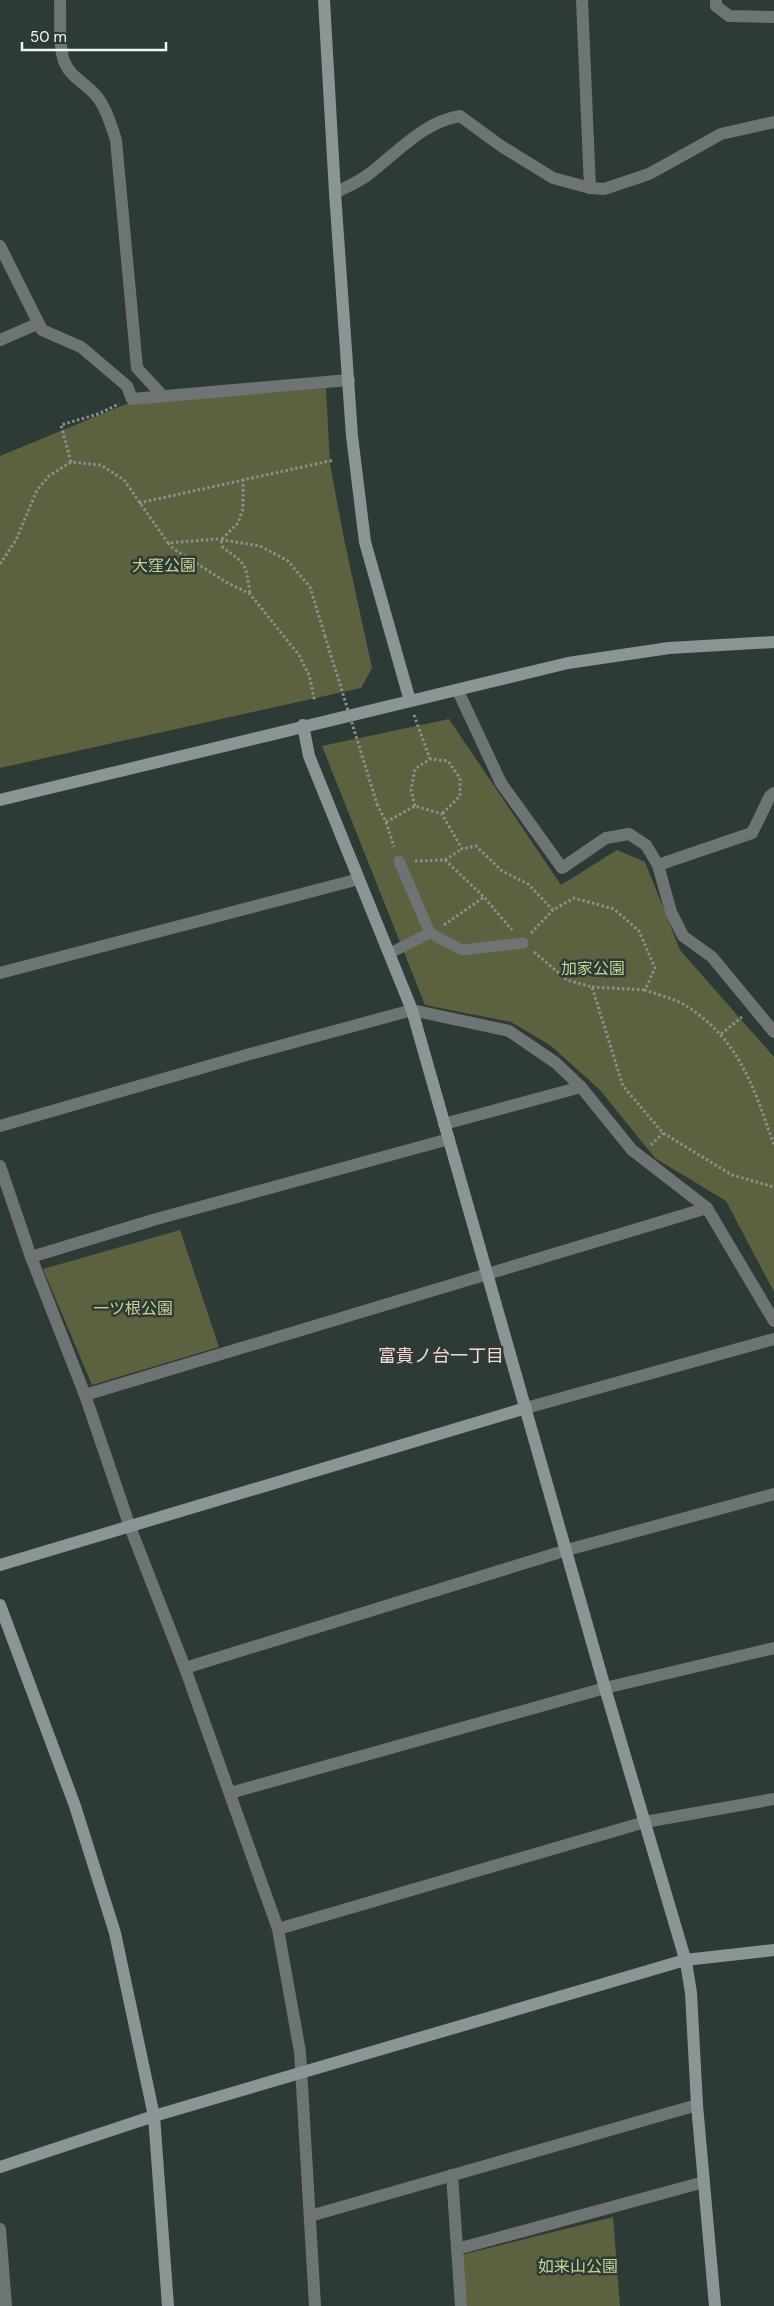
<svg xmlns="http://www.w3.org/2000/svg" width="774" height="2306" viewBox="0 0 774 2306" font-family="'DM Sans','Noto Sans JP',sans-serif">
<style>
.green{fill:#5c623f}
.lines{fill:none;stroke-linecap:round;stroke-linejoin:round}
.path{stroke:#87918d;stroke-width:3;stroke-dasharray:2.5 2.5;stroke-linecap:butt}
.lane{stroke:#6e7474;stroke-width:11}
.street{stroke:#6e7474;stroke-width:12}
.secondary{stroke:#8c9596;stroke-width:12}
.path-bridge{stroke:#87918d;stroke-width:3;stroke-dasharray:2.5 2.5;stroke-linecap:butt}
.labels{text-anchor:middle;stroke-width:5;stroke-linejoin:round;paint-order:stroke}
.park-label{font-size:16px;fill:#c8d391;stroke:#2e3a36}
.neighbourhood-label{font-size:18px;fill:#f9d6d2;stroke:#2e3a36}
</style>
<rect width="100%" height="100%" fill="#2e3a36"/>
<g class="green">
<path d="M326,388L330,464L344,539L372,668L361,688L0,768V456L126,404Z"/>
<path d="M449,719L561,885L617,850L645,862L680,950L774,1057V1292L726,1201L655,1158L599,1089L550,1045L511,1022L425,1005L322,746Z"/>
<path d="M180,1230L219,1347L92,1385L43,1269Z"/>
<path d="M613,2217L620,2306H461L457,2256Z"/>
</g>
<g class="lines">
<g class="path">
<path d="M71,462L61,425L98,414L119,404"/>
<path d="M243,479V509L238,523L221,540L223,548C247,564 246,565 250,594"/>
<path d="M139,503L334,460"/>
<path d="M168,543L174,549L226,582L250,594L299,655L309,675L315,702"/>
<path d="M0,564L16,540L37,490L49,476L71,462L101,465L124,480L168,543L217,539L260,546L288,561L310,587L325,636"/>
<path d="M414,715L430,759"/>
<path d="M377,804L386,822L415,806L442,814L462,849L476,846L502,871L528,884L553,910L574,898L614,909L639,931L655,968L645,990C659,995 676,999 688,1007C741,1042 754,1089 774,1145"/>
<path d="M415,806L411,790L415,769L430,759L448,761L460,778V796L442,814"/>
<path d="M386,822L394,847"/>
<path d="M445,860L462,849"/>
<path d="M415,861L445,860L484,897L512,930"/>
<path d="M444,925L484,897"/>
<path d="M531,933L553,910"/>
<path d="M534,952L567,980L592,987L623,1086L663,1133L732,1175L774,1187"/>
<path d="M592,987L645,990"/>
<path d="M721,1034L742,1017"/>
<path d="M651,1145L663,1133"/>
</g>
<g class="lane">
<path d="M399,861L430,933"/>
<path d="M390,953L430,933L462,950L523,943"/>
</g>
<g class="street">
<path d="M60,0C61,19 58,43 64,61C70,78 88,84 98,98C107,110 111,125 116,140L137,368L162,395"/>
<path d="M582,0L590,188"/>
<path d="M716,0V6L729,16L774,17"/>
<path d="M335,193C346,187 359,182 369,174C398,152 423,122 460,116L501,146L553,178L590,188L604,189L649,174L721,134L774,122"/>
<path d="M0,246L42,330L81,347L127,386L132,399L349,380"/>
<path d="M0,340L37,324"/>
<path d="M458,691L501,783L562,868L606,838L629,834L646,845L658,865L671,912L683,936L712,957L774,1032"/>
<path d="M658,865L752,833L770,796L774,793"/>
<path d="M0,973L359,879"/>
<path d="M444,1124L581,1087"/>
<path d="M0,1126L250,1054L412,1010L509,1031L556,1063L581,1087L632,1150L707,1208L774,1321"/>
<path d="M0,1166L31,1257L85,1395L130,1527L185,1668L278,1929L300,2052L315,2306"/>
<path d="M31,1257L153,1220L449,1139"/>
<path d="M85,1395L707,1208"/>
<path d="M526,1408L774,1339"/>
<path d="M185,1668L567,1550L774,1494"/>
<path d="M230,1793L605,1688L774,1648"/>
<path d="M278,1929L645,1822L774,1799"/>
<path d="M452,2175L461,2306"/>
<path d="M310,2216L697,2105"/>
<path d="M0,2229L6,2306"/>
<path d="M457,2249L704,2182"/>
</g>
<g class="secondary">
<path d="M324,0L335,193L352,436L365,542L410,701"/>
<path d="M303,725L309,756L412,1010L605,1688L686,1962L691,1993L697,2105L715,2306"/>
<path d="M0,800L568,663L669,648L774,642"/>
<path d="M0,1565L526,1408"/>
<path d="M0,1605L75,1806L115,1933L154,2116L168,2306"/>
<path d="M0,2167L154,2116L685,1960L774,1950"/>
</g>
<path class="path-bridge" d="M325,636L377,804"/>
</g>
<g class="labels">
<g class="park-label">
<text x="164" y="571">大窪公園</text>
<text x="593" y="974">加家公園</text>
<text x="133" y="1314">一ツ根公園</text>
<text x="578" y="2272">如来山公園</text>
</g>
<g class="neighbourhood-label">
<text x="441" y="1362">富貴ノ台一丁目</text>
</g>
</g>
<path d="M22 42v8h144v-8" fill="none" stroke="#f0f7f4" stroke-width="2.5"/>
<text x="30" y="42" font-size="15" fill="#f0f7f4" stroke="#2e3a36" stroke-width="4" paint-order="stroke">50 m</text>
</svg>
